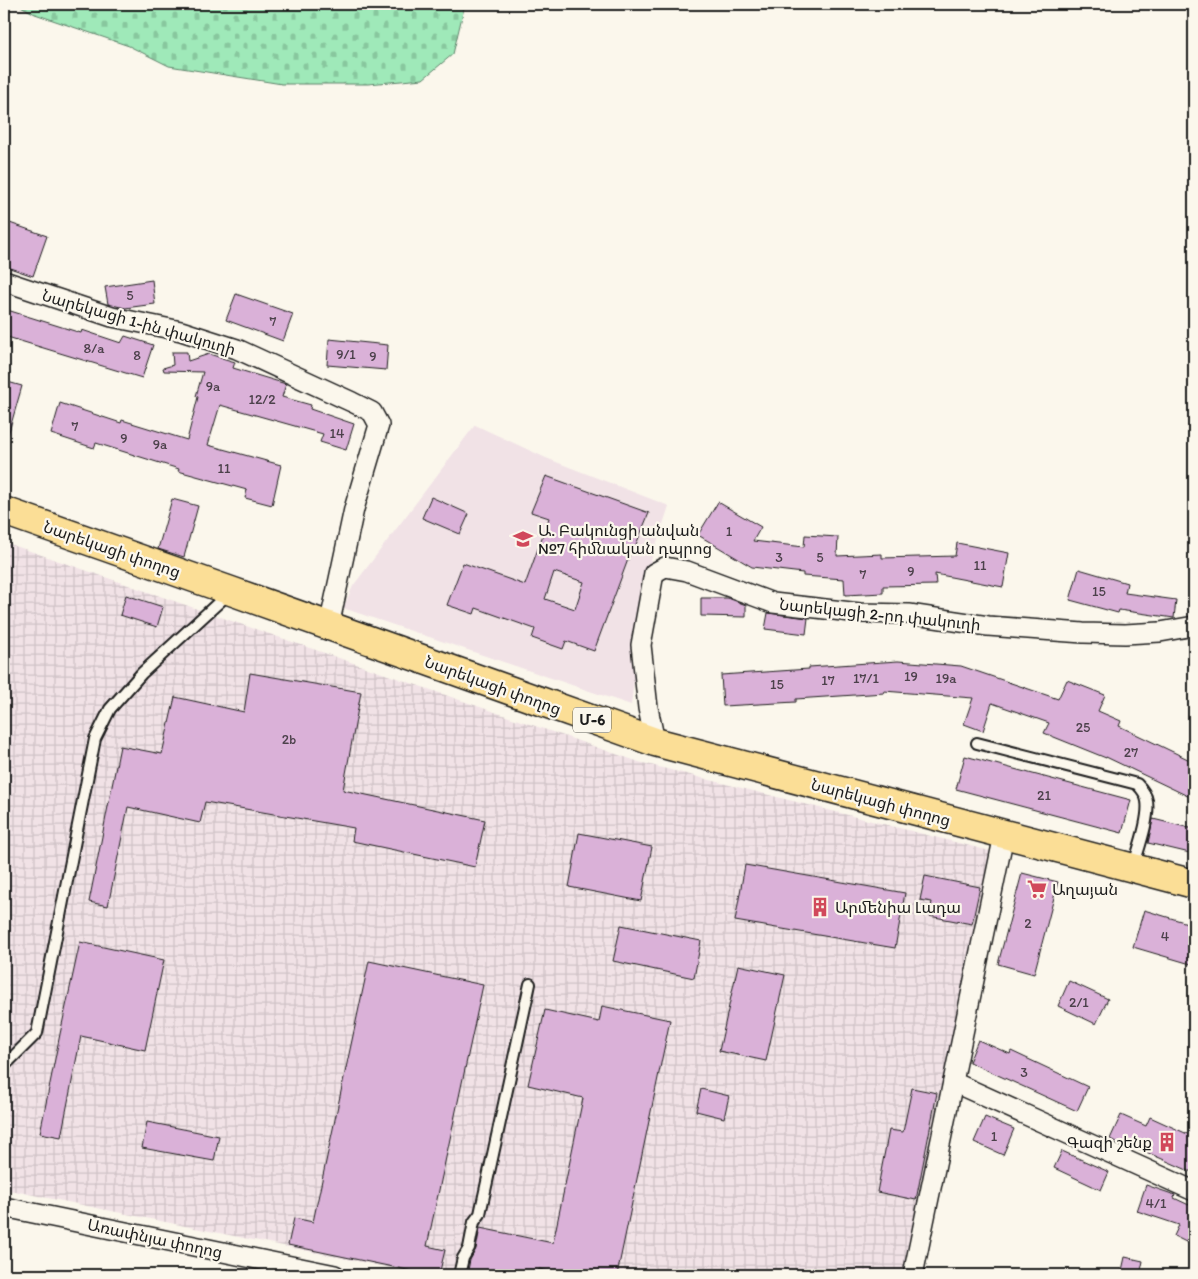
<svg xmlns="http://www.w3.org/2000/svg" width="1198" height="1279" viewBox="0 0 1198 1279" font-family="Itim,'Noto Sans Armenian',sans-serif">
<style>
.built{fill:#f1e2e6}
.industrial{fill:url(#industrial-grid)}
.cemetery{fill:url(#cemetery-stones);stroke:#5e826a}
.building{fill:#dab1d8;stroke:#1c1c1c;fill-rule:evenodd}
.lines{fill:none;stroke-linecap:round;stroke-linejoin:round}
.lane-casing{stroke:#1c1c1c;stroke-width:14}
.street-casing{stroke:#1c1c1c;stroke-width:22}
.highway-casing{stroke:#1c1c1c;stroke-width:31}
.lane{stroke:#fbf7ec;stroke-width:10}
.street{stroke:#fbf7ec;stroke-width:19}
.highway{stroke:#fbde96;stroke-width:28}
.labels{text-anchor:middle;stroke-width:4.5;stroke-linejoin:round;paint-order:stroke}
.number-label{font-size:14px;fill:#4c414b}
.shield{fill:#fbf7ec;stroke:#5f5e5a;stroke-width:1}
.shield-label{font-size:15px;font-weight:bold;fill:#1c1c1c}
.street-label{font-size:16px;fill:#1c1c1c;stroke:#fbf7ec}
.poi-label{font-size:16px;fill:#1c1c1c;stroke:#fbf7ec;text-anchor:start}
</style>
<defs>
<pattern id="industrial-grid" width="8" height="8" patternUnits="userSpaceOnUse" patternTransform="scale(1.25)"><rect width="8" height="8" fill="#f1e2e6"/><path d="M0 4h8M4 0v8" fill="none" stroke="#cec1c5"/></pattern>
<pattern id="cemetery-stones" width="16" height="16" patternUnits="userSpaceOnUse" patternTransform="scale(1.25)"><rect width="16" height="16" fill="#9fe9b9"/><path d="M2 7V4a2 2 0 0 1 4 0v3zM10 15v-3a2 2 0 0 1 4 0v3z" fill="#88c79e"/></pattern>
</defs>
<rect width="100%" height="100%" fill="#fbf7ec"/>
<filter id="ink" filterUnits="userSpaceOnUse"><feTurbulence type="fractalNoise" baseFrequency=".02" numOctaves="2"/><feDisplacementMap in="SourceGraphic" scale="10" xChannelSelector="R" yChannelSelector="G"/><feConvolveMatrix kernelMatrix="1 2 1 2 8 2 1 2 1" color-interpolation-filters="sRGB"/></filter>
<g filter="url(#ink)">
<path class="built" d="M475,425L546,458L669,506L647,572L631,705L343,608L353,586Z"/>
<path class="industrial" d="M4,542L639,762L994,852L903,1275H425L4,1189Z"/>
<path class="cemetery" d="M17,4H465L453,54L423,79L368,84H282L169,66L129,46L35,14Z"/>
<g class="building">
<path d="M4,221L47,236L33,276L4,266Z"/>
<path d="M152,280L155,304L125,308L108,304L105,287Z"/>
<path d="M236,294L293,314L283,341L226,320Z"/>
<path d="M4,309L81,333L82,330L121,343L125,336L153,345L142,378L4,336Z"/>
<path d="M329,339L388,345L386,370L327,365Z"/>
<path d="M172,352H187L188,361L209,354L235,362L233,368L286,384L282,397L311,405L310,409L354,424L346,450L320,442L323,434L220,405L208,445L281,465L272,505L245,498L247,490L178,471L179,469L96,443L94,448L51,434L60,403L121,423L122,420L187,440L198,397L196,396L203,372L164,371L163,368L173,365Z"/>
<path d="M4,381L22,386L8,435H4Z"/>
<path d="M546,476L649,513L635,547L633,546L594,651L566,641L563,649L532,638L535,629L476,608L474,614L447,605L463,563L525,585L549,518L531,512ZM554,572L584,582L575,609L545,599Z"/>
<path d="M431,497L469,514L460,534L422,518Z"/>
<path d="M172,499L198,506L184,557L158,549Z"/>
<path d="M718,502L761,527L753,541L804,547L805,535L838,537L837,556L882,554V558L955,556L957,543L1009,553L1003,587L935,574L936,585L883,586V593L845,595L844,579L803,576V573L752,567L698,535Z"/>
<path d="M1079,569L1127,583L1125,593L1176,600L1174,618L1119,610L1118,613L1070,600Z"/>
<path d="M126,595L163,607L157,627L120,615Z"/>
<path d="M701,598H728L746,605V617L701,616Z"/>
<path d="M768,613L808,618L806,634L765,629Z"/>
<path d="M898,661L961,666L1058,699L1067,680L1105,695L1098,711L1121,721L1119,726L1194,762V799L1106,757V758L1044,733L1049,723L992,703L983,731L964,724L973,698L884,691V693L796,699V702L723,706L721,675L809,669V667Z"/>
<path d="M250,673L361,692L343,790L485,820L475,867L352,841L354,828L205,802L200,823L128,807L108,906L89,902L120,746L162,754L175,697L244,712Z"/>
<path d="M965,756L1131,800L1122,833L956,789Z"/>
<path d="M1153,819L1194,829V854L1148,843Z"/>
<path d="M579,833L652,847L641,901L569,887Z"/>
<path d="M745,865L905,893L895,948L735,921Z"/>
<path d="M1022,873L1058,882L1034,974L998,964Z"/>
<path d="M925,876L980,887L972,924L929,916L932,902L920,900Z"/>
<path d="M1144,910L1194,925V965L1133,947Z"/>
<path d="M621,925L701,941L694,978L613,961Z"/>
<path d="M80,942L164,960L145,1050L81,1036L61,1137L40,1133L60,1034Z"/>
<path d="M369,961L483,985L427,1246L445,1250L439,1275H431L288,1245L294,1218L313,1222Z"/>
<path d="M738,965L785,975L766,1061L719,1051Z"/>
<path d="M1069,981L1108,999L1096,1024L1058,1006Z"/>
<path d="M602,1006L670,1020L617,1275H570L539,1269L538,1275H467L470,1260L476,1249L480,1228L553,1243L583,1098L528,1085L545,1010L599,1022Z"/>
<path d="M978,1040L1010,1054L1011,1051L1088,1087L1077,1111L969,1062Z"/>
<path d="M912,1088L937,1093L916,1200L877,1192L889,1130L903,1132Z"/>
<path d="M701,1089L729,1096L724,1118L696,1111Z"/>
<path d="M1121,1115L1146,1126L1150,1117L1194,1137V1173L1128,1144L1126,1147L1110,1139Z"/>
<path d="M985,1117L1014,1129L1003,1155L974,1142Z"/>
<path d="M147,1122L219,1136L214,1161L142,1148Z"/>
<path d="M1062,1151L1109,1172L1101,1190L1054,1168Z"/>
<path d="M1146,1185L1175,1195L1174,1198L1189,1205L1190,1201L1194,1202V1246L1174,1236L1179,1225L1137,1211Z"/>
<path d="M1125,1257L1143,1261L1140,1275H1121Z"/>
</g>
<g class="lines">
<defs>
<g id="lane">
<path d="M977,743L1137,784C1142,789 1146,794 1147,801C1150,818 1138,850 1133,868"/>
<path d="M4,1066L37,1033L95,739L110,709L142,673L229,593"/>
<path d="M459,1275L463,1258L469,1248L474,1222L480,1214L530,984"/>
</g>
<g id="street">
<path d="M4,281L112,317L181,331L237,349L352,402L372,412L379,425L354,509L329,626"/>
<path d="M655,742L648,708L641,645L654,573L665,567L687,571L773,603L860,613L909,614L988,626L1083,633L1125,634L1160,632L1194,626"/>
<path d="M953,1082L1194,1191"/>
<path d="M4,1207L335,1275"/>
<path d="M913,1275L1004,835"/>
</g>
<path id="highway" d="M4,511L231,591L655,742L1194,884"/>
</defs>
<use href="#lane" class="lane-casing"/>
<use href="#street" class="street-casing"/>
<use href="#highway" class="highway-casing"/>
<use href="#lane" class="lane"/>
<use href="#street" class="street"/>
<use href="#highway" class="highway"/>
</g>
</g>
<defs>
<symbol id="school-bare" viewBox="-9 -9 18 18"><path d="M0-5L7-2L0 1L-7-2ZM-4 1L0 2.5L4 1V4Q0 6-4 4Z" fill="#d1495b" stroke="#fbf7ec" stroke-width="2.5" paint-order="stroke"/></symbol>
<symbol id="supermarket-bare" viewBox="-9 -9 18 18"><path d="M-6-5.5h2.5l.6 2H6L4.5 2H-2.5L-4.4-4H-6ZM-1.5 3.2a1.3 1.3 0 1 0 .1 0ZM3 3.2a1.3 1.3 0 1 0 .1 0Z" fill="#d1495b" stroke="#fbf7ec" stroke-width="2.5" paint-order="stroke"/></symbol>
<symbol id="building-bare" viewBox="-9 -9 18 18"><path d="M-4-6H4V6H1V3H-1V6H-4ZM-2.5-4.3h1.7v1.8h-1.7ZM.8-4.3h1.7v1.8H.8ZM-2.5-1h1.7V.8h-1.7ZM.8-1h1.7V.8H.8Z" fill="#d1495b" stroke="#fbf7ec" stroke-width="2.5" paint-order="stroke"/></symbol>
</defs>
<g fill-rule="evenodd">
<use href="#school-bare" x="509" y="525" width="28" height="28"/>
<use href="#supermarket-bare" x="1023" y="875" width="28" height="28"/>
<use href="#building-bare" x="806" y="893" width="28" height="28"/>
<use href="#building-bare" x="1153" y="1128" width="28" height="28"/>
</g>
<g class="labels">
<g class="number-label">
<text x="130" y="300">5</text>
<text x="273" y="326">7</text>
<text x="94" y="353">8/a</text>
<text x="346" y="359">9/1</text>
<text x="137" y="360">8</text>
<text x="373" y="361">9</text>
<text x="213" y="391">9a</text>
<text x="262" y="404">12/2</text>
<text x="75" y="431">7</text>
<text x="337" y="438">14</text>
<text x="124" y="443">9</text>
<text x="160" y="449">9a</text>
<text x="224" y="473">11</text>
<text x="729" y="536">1</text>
<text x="779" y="562">3</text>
<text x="820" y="562">5</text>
<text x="980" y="570">11</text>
<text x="911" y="576">9</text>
<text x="863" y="579">7</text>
<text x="1099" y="596">15</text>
<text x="911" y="681">19</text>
<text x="866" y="683">17/1</text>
<text x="946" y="683">19a</text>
<text x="828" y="685">17</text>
<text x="777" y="689">15</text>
<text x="1083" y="732">25</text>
<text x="289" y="744">2b</text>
<text x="1131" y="757">27</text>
<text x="1044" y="800">21</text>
<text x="1028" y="928">2</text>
<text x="1165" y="941">4</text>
<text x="1079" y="1007">2/1</text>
<text x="1024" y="1077">3</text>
<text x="994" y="1141">1</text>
<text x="1156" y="1208">4/1</text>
</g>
<rect class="shield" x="573" y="707.5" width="38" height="25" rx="4"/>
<g class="shield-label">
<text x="592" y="725">Մ-6</text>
</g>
<g class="street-label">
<text transform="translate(139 322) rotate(16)" y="6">Նարեկացի 1-ին փակուղի</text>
<text transform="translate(112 549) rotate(19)" y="6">Նարեկացի փողոց</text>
<text transform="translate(880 614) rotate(6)" y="6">Նարեկացի 2-րդ փակուղի</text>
<text transform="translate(493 685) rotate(20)" y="6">Նարեկացի փողոց</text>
<text transform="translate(881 802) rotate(15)" y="6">Նարեկացի փողոց</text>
<text transform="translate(155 1238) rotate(12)" y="6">Առափնյա փողոց</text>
</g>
<g class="poi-label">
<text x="538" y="536">Ա. Բակունցի անվան<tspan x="538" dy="18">№7 հիմնական դպրոց</tspan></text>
<text x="1052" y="895">Աղայան</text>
<text x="835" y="913">Արմենիա Լադա</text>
<text x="1152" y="1148" text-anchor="end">Գազի շենք</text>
</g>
</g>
<rect width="1198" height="1279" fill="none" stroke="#fbf7ec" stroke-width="20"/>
<rect x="10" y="10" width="1178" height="1259" fill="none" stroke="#1c1c1c" stroke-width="2" filter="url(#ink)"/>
</svg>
